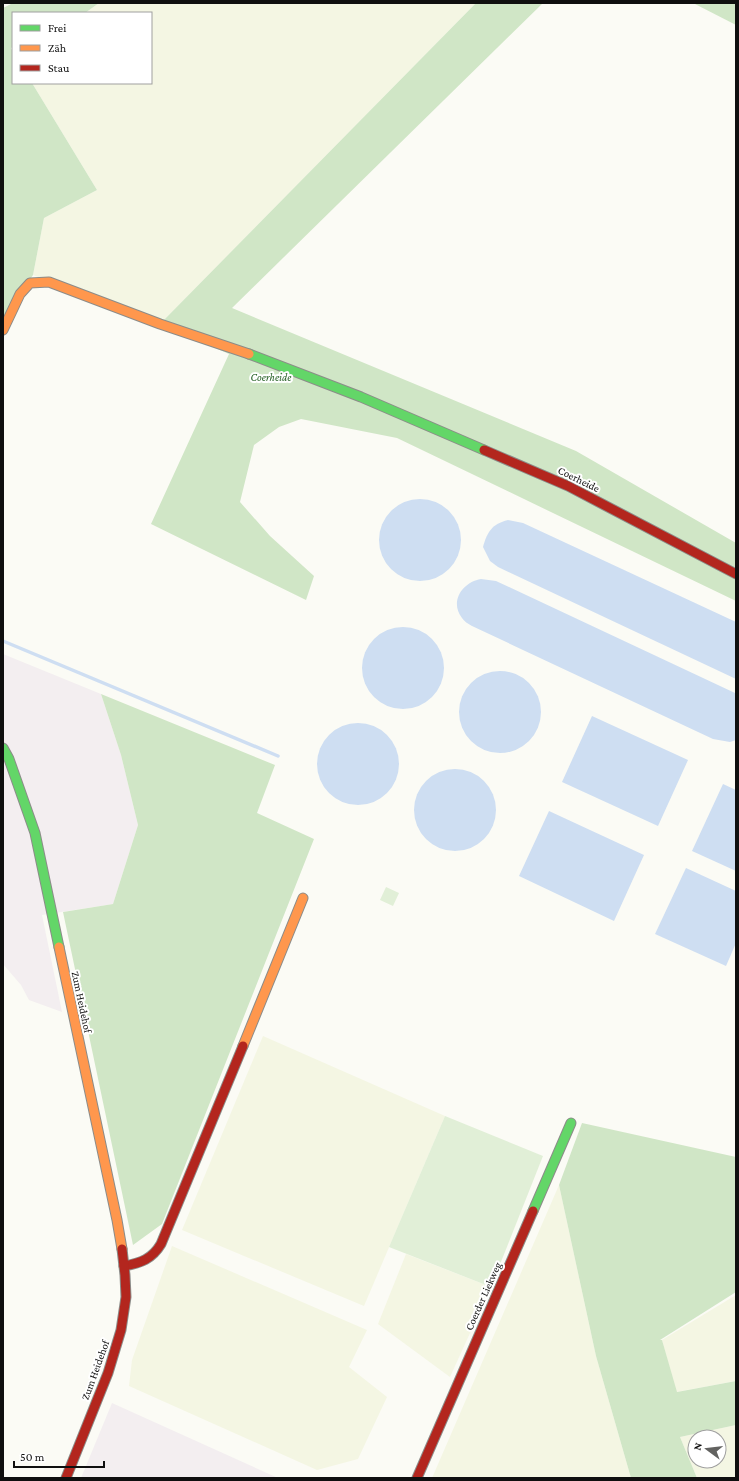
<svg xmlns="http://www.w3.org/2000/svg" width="739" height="1481" viewBox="0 0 739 1481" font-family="'Crimson Pro',serif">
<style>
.industrial{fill:#f3eef0}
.farmland{fill:#f4f6e3;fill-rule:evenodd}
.green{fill:#e1efd7}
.forest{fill:#d0e6c6}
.water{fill:#cedef2}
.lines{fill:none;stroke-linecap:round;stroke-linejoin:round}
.stream{stroke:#cedef2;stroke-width:3.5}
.fast-casing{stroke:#8c8c89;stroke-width:11}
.slow-casing{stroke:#8c8c89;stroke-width:11}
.jam-casing{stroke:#8c8c89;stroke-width:11}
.fast{stroke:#63d668;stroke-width:9}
.slow{stroke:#ff974d;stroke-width:9}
.jam{stroke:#b3261e;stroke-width:9}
.labels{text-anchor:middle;stroke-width:4;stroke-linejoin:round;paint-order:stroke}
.park-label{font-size:11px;font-style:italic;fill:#266025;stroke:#fff}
.street-label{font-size:11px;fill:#0f0f0f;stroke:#fff}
</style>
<rect width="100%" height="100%" fill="#fbfbf5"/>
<g class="industrial">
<path d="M3,654L101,694L121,755L138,825L113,904L42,915L62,1012L29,1000L21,985L3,964Z"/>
<path d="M112,1403L278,1478H81Z"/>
</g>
<g class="farmland">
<path d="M99,3H476L160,324L33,275L44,218L97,190L32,83H151V13H85Z"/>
<path d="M263,1036L445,1116L364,1306L182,1230Z"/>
<path d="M559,1185L596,1356L631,1478H432Z"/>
<path d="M172,1246L367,1330L349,1367L387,1397L358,1459L317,1470L129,1386L132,1360Z"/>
<path d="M406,1254L491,1287L450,1377L378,1324Z"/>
<path d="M736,1295V1381L676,1392L662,1340Z"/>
<path d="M736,1425V1478H697L680,1437ZM695,1437H719V1461H695Z"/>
</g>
<g class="green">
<path d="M386,887L399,893L393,906L380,900Z"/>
<path d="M445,1116L543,1156L491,1287L389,1247Z"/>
</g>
<g class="forest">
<path d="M13,3H99L85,13H13V47L11,48L13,52V83H32L97,190L44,218L33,275L3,320V8Z"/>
<path d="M476,3H543L232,308L576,451L736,543V601L397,438L301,419L279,427L254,445L240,502L270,536L314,576L306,600L151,524L229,354L160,324Z"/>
<path d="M693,3H736V25Z"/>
<path d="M101,694L275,765L257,813L314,839L162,1224L133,1245L63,912L113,904L138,825L121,755Z"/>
<path d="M582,1123L736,1157V1292L660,1340H662L677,1392L736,1381V1425L680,1437L697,1478H631L596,1356L559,1185Z"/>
</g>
<g class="water">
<circle cx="420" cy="540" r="41"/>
<path d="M508,520L523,523L736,622V679L498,567L490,561L483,547C487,532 492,524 508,520Z"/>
<path d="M481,579L496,581L735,693L736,740L730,742L713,739L472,626C468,624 464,621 462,618C449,601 463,582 481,579Z"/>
<circle cx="403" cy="668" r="41"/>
<circle cx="500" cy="712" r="41"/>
<path d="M592,716L688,760L658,826L562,782Z"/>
<circle cx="358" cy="764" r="41"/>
<circle cx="455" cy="810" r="41"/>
<path d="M723,784L736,790V871L692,851Z"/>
<path d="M549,811L644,855L614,921L519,876Z"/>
<path d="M686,868L736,891V943L726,966L655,934Z"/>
</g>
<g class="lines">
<path class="stream" d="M3,641L278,756"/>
<defs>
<g id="fast">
<path d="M249,354L361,397L484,450"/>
<path d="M3,748L9,759L35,833L59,947"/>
<path d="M533,1211L571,1123"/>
</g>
<g id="slow">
<path d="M3,330L20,294L30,283L49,282L160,324L249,354"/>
<path d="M59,947L117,1220L122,1249"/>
<path d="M243,1046L303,898"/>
</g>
<g id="jam">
<path d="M484,450L568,486L736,574"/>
<path d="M124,1266C141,1263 152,1259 161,1244L243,1046"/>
<path d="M66,1478L108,1373L121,1330L126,1297L125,1275L122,1249"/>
<path d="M417,1478L533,1211"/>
</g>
</defs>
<use href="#fast" class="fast-casing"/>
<use href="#slow" class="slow-casing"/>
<use href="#jam" class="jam-casing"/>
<use href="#fast" class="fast"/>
<use href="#slow" class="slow"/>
<use href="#jam" class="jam"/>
</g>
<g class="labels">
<g class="park-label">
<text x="271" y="381">Coerheide</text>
</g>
<g class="street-label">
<text transform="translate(579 479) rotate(26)" y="4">Coerheide</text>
<text transform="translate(82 1002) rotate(78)" y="4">Zum Heidehof</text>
<text transform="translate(483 1296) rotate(-66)" y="4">Coerder Liekweg</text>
<text transform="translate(95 1370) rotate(-70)" y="4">Zum Heidehof</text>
</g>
</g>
<rect width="739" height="1481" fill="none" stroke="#0f0f0f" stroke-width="8"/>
<rect x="12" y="12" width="140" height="72" fill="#ffffff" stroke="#9f9f9f"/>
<rect x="20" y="25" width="20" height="6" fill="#63d668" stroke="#9f9f9f"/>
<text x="48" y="32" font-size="12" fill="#0f0f0f">Frei</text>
<rect x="20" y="45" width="20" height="6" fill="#ff974d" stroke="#9f9f9f"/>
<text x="48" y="52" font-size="12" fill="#0f0f0f">Zäh</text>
<rect x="20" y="65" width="20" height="6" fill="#b3261e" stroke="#9f9f9f"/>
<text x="48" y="72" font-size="12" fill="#0f0f0f">Stau</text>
<g transform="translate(707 1449) rotate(285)"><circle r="19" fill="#ffffff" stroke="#9f9f9f"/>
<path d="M0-3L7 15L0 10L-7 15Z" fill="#626260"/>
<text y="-6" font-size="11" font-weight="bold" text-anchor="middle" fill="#0f0f0f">N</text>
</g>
<path d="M14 1461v6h90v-6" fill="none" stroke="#0f0f0f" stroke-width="2"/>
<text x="20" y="1461" font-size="12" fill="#0f0f0f" stroke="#ffffff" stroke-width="3" paint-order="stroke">50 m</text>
</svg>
